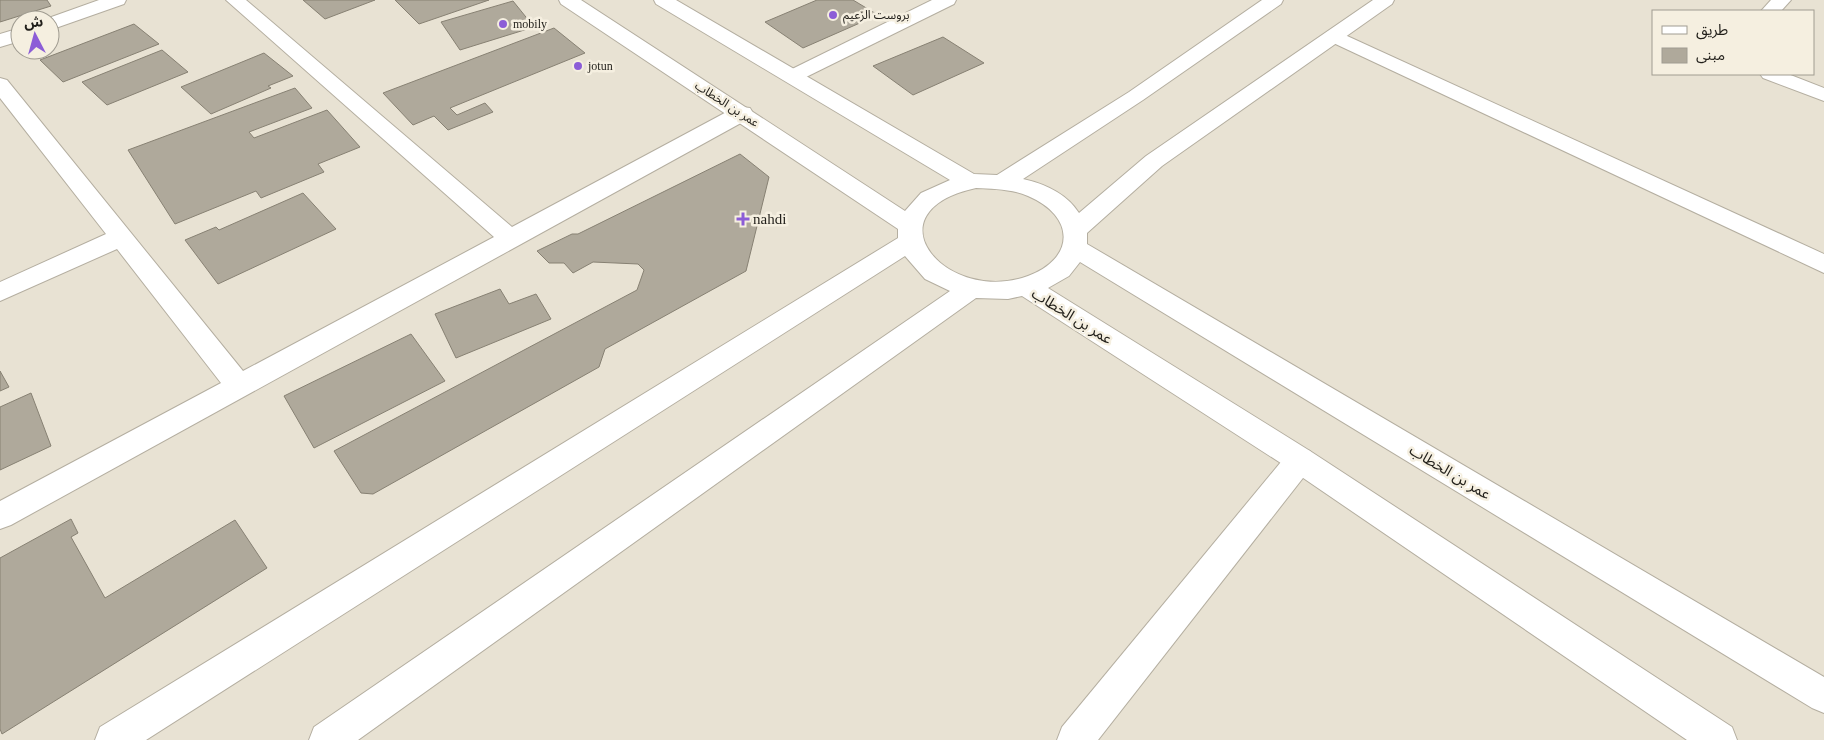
<svg xmlns="http://www.w3.org/2000/svg" width="1824" height="740" viewBox="0 0 1824 740" font-family="'Times New Roman','Noto Sans Arabic',serif">
<style>
.building{fill:#afa99b;stroke:#878173}
.lines{fill:none;stroke-linecap:round;stroke-linejoin:round}
.street-casing{stroke:#b4aea0;stroke-width:2}
.secondary-casing{stroke:#b4aea0;stroke-width:2}
.street{fill:#fff;fill-rule:evenodd}
.secondary{fill:#fff;fill-rule:evenodd}
.poi-dot{fill:#8c5dd7;stroke:#f5efe0;stroke-width:2}
.labels{text-anchor:middle;stroke-width:5;stroke-linejoin:round;paint-order:stroke}
.far-poi-label{font-size:12px;fill:#211f1a;stroke:#f5efe0;text-anchor:start}
.far-street-label{font-size:12px;fill:#211f1a;stroke:#f5efe0}
.poi-label{font-size:15px;fill:#211f1a;stroke:#f5efe0;text-anchor:start}
.street-label{font-size:15px;fill:#211f1a;stroke:#f5efe0}
</style>
<rect width="100%" height="100%" fill="#e8e2d3"/>
<g class="building">
<path d="M0,0H47L51,6L0,22Z"/>
<path d="M303,0H375L325,19Z"/>
<path d="M395,0H489L419,24Z"/>
<path d="M817,0H853L878,15L803,48L765,22Z"/>
<path d="M513,1L534,27L460,50L441,22Z"/>
<path d="M134,24L159,44L63,82L40,60Z"/>
<path d="M554,28L585,53L450,108L457,115L485,103L493,112L448,130L434,116L413,125L383,93Z"/>
<path d="M943,37L984,63L913,95L873,66Z"/>
<path d="M162,50L188,72L107,105L82,82Z"/>
<path d="M264,53L293,76L268,86L271,88L211,114L181,87Z"/>
<path d="M295,88L312,108L249,132L254,138L327,110L360,147L318,164L324,172L261,198L256,191L175,224L128,150Z"/>
<path d="M740,154L769,177L746,271L605,349L599,367L373,494L361,493L334,451L637,290L644,270L638,264L593,262L573,273L564,263H549L537,251L572,234H578Z"/>
<path d="M303,193L336,229L218,284L185,240L216,227L219,230Z"/>
<path d="M500,289L509,304L536,294L551,319L456,358L435,314Z"/>
<path d="M411,334L445,381L314,448L284,396Z"/>
<path d="M0,371L9,387L0,391Z"/>
<path d="M31,393L51,446L0,470V407Z"/>
<path d="M71,519L78,533L71,537L105,598L235,520L267,568L2,734L0,729V558Z"/>
</g>
<g class="lines">
<defs>
<g id="street">
<path d="M99,0H126L124,4L50,30V20H43Z"/>
<path d="M226,0H246L512,227L734,108L742,107L750,108L753,113L750,118L11,525L0,529V501L221,383L117,249L0,301V282L106,234L0,98V78L7,80L243,371L494,237Z"/>
<path d="M932,0H956L954,4L800,80L793,82L786,80L783,76L786,72Z"/>
<path d="M1771,0H1791L1781,11H1761Z"/>
<path d="M20,28V41L0,47V34Z"/>
<path d="M1334,30L1824,254V273L1327,40L1324,36L1327,32Z"/>
<path d="M1760,74H1788L1824,88V101L1763,78Z"/>
<path d="M1300,448L1310,451L1315,460L1310,469L1098,740H1057L1062,727L1290,451Z"/>
</g>
<path id="secondary" d="M559,0H581L905,211L921,193L950,180L656,4L654,0H676L974,174L997,175L1129,92L1262,0H1283L1281,4L1143,100L1023,179C1045,184 1066,193 1079,213L1146,156L1373,0H1394L1392,4L1162,166L1087,233V244L1824,677V713L1812,708L1080,262L1069,276L1048,288L1310,451L1732,727L1737,740H1687L1290,469L1022,296L1008,299L976,298L358,740H309L314,727L950,291L925,279L905,256L146,740H95L100,727L898,238V229L561,4ZM976,188C993,189 1012,189 1028,196C1075,216 1076,258 1028,276C947,306 866,212 976,188Z"/>
</defs>
<use href="#street" class="street-casing"/>
<use href="#secondary" class="secondary-casing"/>
<use href="#street" class="street"/>
<use href="#secondary" class="secondary"/>
</g>
<g class="poi-dot">
<circle cx="833" cy="15" r="5"/>
<circle cx="503" cy="24" r="5"/>
<circle cx="578" cy="66" r="5"/>
<path d="M740.5 211.5h5v5h5v5h-5v5h-5v-5h-5v-5h5z"/>
</g>
<g class="labels">
<g class="far-poi-label">
<text x="843" y="19">بروست الزعيم</text>
<text x="513" y="28">mobily</text>
<text x="588" y="70">jotun</text>
</g>
<g class="far-street-label">
<text transform="translate(727 104) rotate(33)" y="4">عمر بن الخطاب</text>
</g>
<g class="poi-label">
<text x="753" y="224">nahdi</text>
</g>
<g class="street-label">
<text transform="translate(1072 316) rotate(32)" y="5">عمر بن الخطاب</text>
<text transform="translate(1450 472) rotate(31)" y="5">عمر بن الخطاب</text>
</g>
</g>
<rect x="1652" y="10" width="162" height="65" fill="#f5efe0" stroke="#a09c91"/>
<rect x="1662" y="26" width="25" height="8" fill="#ffffff" stroke="#a09c91"/>
<text x="1696" y="35" font-size="15" fill="#211f1a">طريق</text>
<rect x="1662" y="48" width="25" height="15" fill="#afa99b" stroke="#a09c91"/>
<text x="1696" y="60" font-size="15" fill="#211f1a">مبنى</text>
<g transform="translate(35 35) rotate(354)"><circle r="24" fill="#f5efe0" stroke="#a09c91"/>
<path d="M0-4L9 19L0 12L-9 19Z" fill="#8c5dd7"/>
<text y="-8" font-size="14" font-weight="bold" text-anchor="middle" fill="#211f1a">ش</text>
</g>
</svg>
